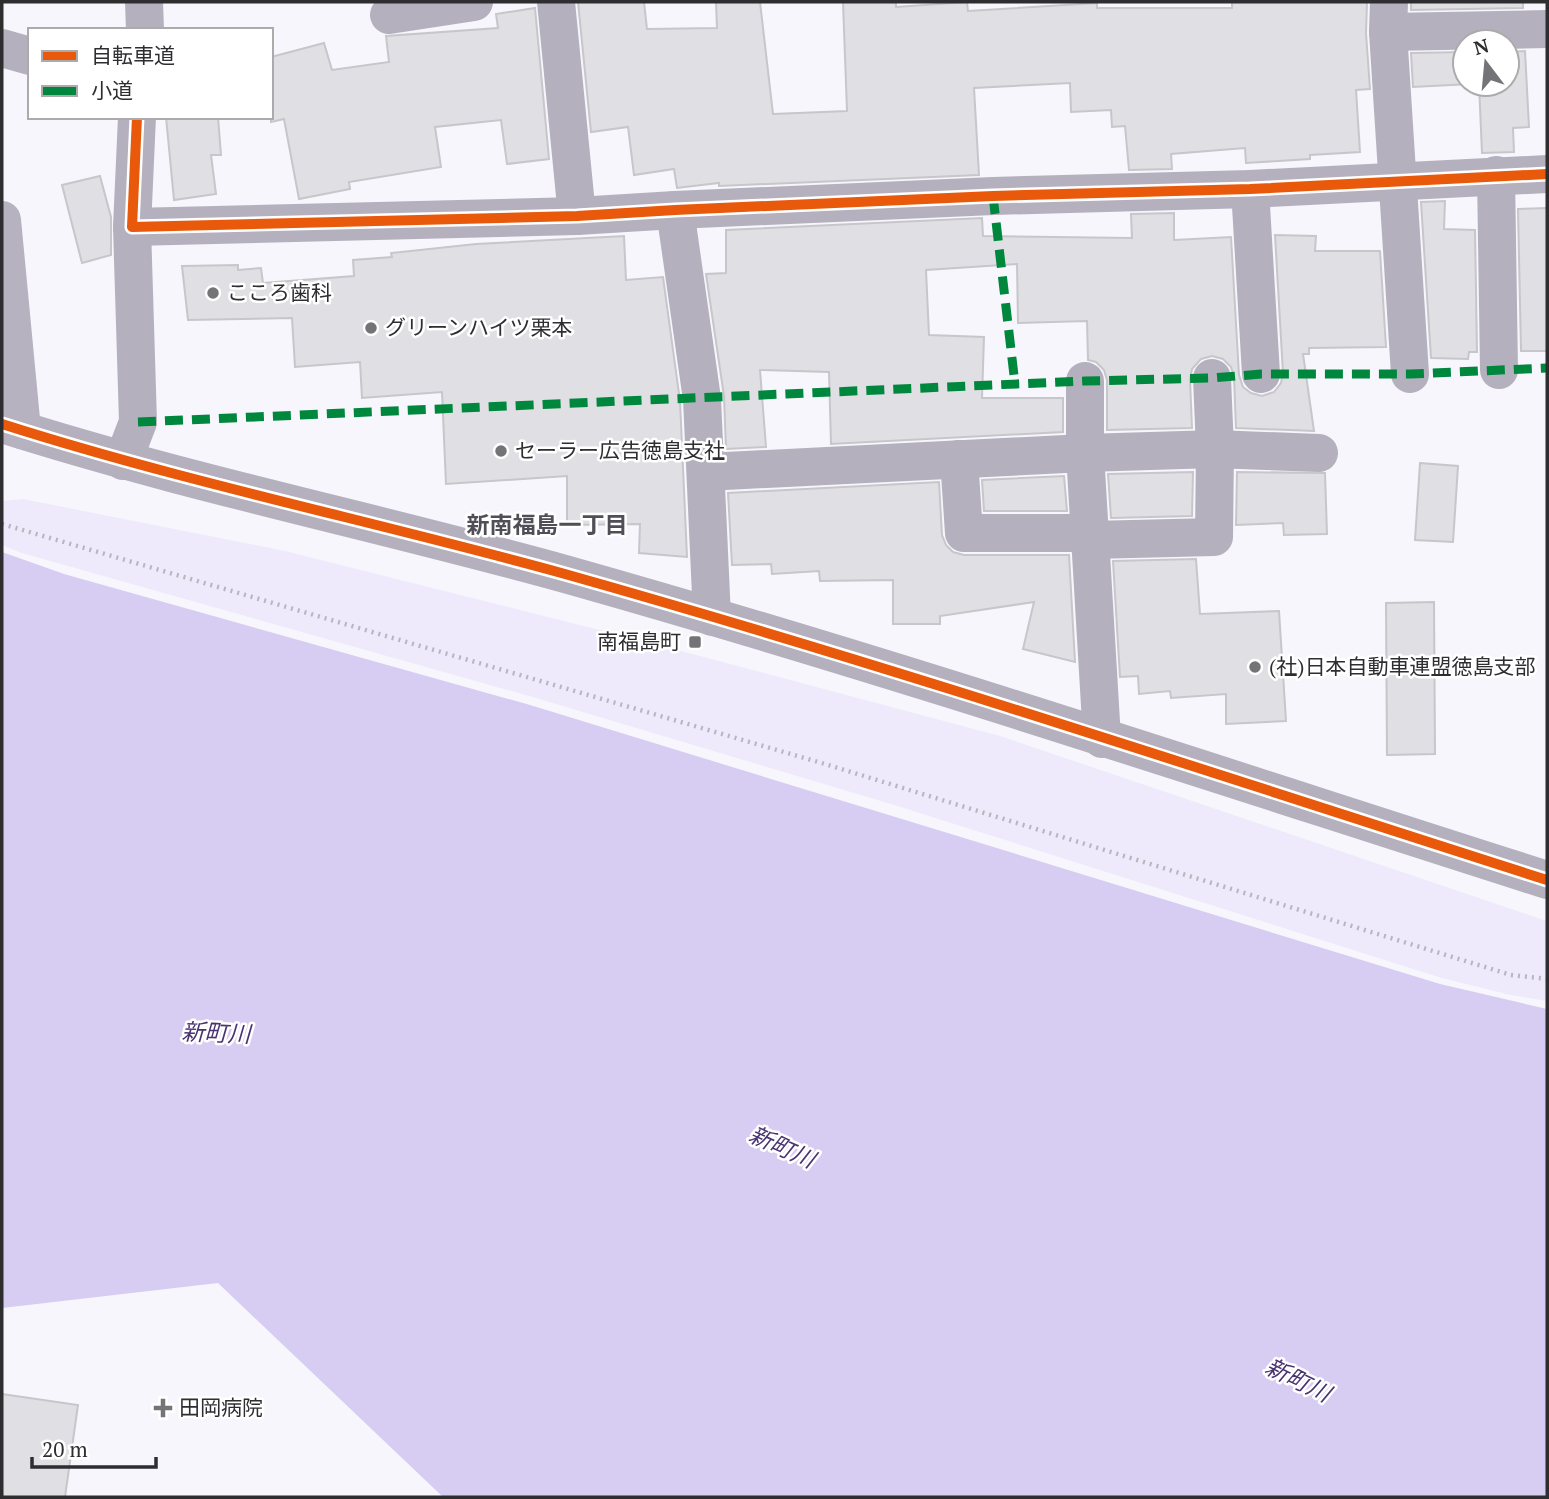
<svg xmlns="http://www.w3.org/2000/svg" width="1549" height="1499" viewBox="0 0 1549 1499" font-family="'PT Serif','Noto Sans JP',serif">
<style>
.green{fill:#eee9fb}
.water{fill:#d7ccf2}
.building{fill:#e0dfe4;stroke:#c7c6ca;stroke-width:2}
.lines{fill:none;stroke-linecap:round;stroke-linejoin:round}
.path{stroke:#b8b5bf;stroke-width:4.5;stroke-dasharray:2 5;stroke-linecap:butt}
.minor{stroke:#b5b0be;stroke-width:38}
.major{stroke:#b7b2c0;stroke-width:38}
.quiet{stroke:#00873e;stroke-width:9;stroke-dasharray:18 9;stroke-linecap:butt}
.cycleway-casing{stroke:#fff;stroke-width:15}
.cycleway{stroke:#e8590c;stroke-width:10}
.poi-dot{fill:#747377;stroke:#fff;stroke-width:2.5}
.labels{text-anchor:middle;stroke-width:5;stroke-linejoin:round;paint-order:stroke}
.poi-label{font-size:21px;fill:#2e2d30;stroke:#fff;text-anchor:start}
.neighbourhood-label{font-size:23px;font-weight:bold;fill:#504e56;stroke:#fff}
.water-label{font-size:23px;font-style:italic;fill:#493371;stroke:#fff}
</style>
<rect width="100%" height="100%" fill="#f7f6fc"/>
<path class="green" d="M23,499L285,551L651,643L1000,736L1547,921V1001L1511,995L1442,978L891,804L536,698L22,553L2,545V501Z"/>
<path class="water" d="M2,552L64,574L530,705L1440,984L1547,1009V1497H443L218,1283L2,1308Z"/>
<g class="building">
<path d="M578,2H644L647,29L717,28L716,2H760L773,114L847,111L843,2H896V7L967,2L968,11L1097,3V8H1232V2H1367L1366,33L1370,89L1356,90L1360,152L1310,155V159L1246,163L1245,148L1171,154L1172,169L1129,170L1125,126L1112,127L1111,110L1071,112L1070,83L974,88L979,175L719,186V183L677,188L674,169L634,175L628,127L591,132Z"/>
<path d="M1411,2H1523V8L1411,10Z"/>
<path d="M535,8L549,159L507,164L501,120L435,127L441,167L349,182L350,189L299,199L284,119L271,122V57L324,43L332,70L389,62L386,36L498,28L496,14Z"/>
<path d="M1525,51L1529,127L1513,128L1514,152L1482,153L1479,84H1507V52Z"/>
<path d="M1465,52V84H1471L1413,87L1411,53Z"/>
<path d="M166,117H218L221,155H211L216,194L174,200Z"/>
<path d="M100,176L111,217V255L82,263L62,185Z"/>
<path d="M1445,201L1444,229L1475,230L1477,352H1469L1468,359L1431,358L1421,202Z"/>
<path d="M1547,208V351H1521L1518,209Z"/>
<path d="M1174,213V240L1231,237L1239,375L1243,387L1251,393L1262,396L1274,392L1281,383L1283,373L1275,235L1316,236L1315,251H1380L1386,347L1309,348V354H1303L1314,431L1236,428L1234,377L1231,367L1223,359L1212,356L1201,359L1192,369L1190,379L1192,428L1107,430V380L1104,370L1096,362L1088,360L1087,321L1018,323L1017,264L926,270L929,335L984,337L982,398H1063V432L831,444L829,372L760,370L766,447L726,449L724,396L706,274L726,273V230L982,218L983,236L1132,238L1131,214Z"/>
<path d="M624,236L626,280L663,277L680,401L687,557L639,553L640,524L567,525V476L446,484L442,392L362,398L360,362L295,367L292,318L188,320L182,266L238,265V270L261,268L263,283L354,276L353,260L392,257L391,253L476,244Z"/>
<path d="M1420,463L1458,466L1453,542L1415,540Z"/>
<path d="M1193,472L1192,516L1111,518L1108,474Z"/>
<path d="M1237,472L1325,473L1327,534L1284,535L1283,523L1236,525Z"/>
<path d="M1064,476L1067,511H984L982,480Z"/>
<path d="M939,482L942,535L946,545L953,552L964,555H1069L1075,662L1023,649L1034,602L940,616V624H893V580L820,581L819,571L772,574L771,564L732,565L728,493Z"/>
<path d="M1196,559L1200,614L1279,611L1286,721L1226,724V694L1171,698L1170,691L1139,694L1138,676L1120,677L1113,561Z"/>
<path d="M1434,602L1435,754L1387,755L1386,603Z"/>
<path d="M2,1394L78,1405L65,1497H2Z"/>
</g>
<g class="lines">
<path class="path" d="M2,524L825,764L1511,975L1547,979"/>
<g class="minor">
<path d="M144,2L145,30"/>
<path d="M556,2L577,216"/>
<path d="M1389,2L1388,32L1410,374"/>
<path d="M389,15L474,2"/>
<path d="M1388,32L1547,29"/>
<path d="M2,48L30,56"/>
<path d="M137,117L132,227L577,216L675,210L993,196L1250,189L1547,174"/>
<path d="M1496,175L1499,370"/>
<path d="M1250,189L1261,374"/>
<path d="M675,210L702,399L712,617"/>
<path d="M1085,381V453L1102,739"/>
<path d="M2,424C187,483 378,522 565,574C895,667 1221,776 1547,880"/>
<path d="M959,459L964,533H1090"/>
<path d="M123,461L138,422L132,227"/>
<path d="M706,472L1085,453L1215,449L1319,453"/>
<path d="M1091,540L1214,537L1215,449L1212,378"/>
</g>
<path class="major" d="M2,220L22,430"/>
<g class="quiet">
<path d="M993,196L1015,384"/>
<path d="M138,422L1085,381L1212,378L1261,374H1410L1547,368"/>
</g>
<defs>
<g id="cycleway">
<path d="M137,117L132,227L577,216L675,210L993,196L1250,189L1547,174"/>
<path d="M2,424C187,483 378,522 565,574C895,667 1221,776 1547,880"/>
</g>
</defs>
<use href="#cycleway" class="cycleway-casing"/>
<use href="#cycleway" class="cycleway"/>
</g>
<g class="poi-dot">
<circle cx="213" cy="293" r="7"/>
<circle cx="371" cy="328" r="7"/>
<circle cx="501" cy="451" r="7"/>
<rect x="688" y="635" width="14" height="14" rx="3.5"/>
<circle cx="1255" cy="667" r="7"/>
<path d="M159.5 1397.5h7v7h7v7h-7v7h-7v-7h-7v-7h7z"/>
</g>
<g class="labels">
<g class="poi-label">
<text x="227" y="300">こころ歯科</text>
<text x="385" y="335">グリーンハイツ栗本</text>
<text x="515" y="458">セーラー広告徳島支社</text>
<text x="681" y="649" text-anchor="end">南福島町</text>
<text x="1269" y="674">(社)日本自動車連盟徳島支部</text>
<text x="179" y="1415">田岡病院</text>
</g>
<g class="neighbourhood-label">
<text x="547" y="533">新南福島一丁目</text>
</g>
<g class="water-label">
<text transform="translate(216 1033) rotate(2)" y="8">新町川</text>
<text transform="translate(782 1147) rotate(24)" y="8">新町川</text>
<text transform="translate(1298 1380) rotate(26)" y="8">新町川</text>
</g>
</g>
<rect width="1549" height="1499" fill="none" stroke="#2e2d30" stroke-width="7"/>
<rect x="28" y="28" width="245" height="91" fill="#ffffff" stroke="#ababac" stroke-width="2"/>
<rect x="42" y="51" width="35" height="10" fill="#e8590c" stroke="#ababac" stroke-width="2"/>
<text x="91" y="63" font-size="21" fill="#2e2d30">自転車道</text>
<rect x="42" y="86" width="35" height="10" fill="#00873e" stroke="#ababac" stroke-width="2"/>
<text x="91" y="98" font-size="21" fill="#2e2d30">小道</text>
<g transform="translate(1486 63) rotate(344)"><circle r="33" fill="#ffffff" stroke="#ababac" stroke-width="2"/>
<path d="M0-5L12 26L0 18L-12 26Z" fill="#747377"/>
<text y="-10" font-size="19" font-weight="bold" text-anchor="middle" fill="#2e2d30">N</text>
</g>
<path d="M32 1457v10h124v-10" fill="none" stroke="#2e2d30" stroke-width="3.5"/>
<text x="42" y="1457" font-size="21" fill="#2e2d30" stroke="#ffffff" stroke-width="5" paint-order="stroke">20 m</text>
</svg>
